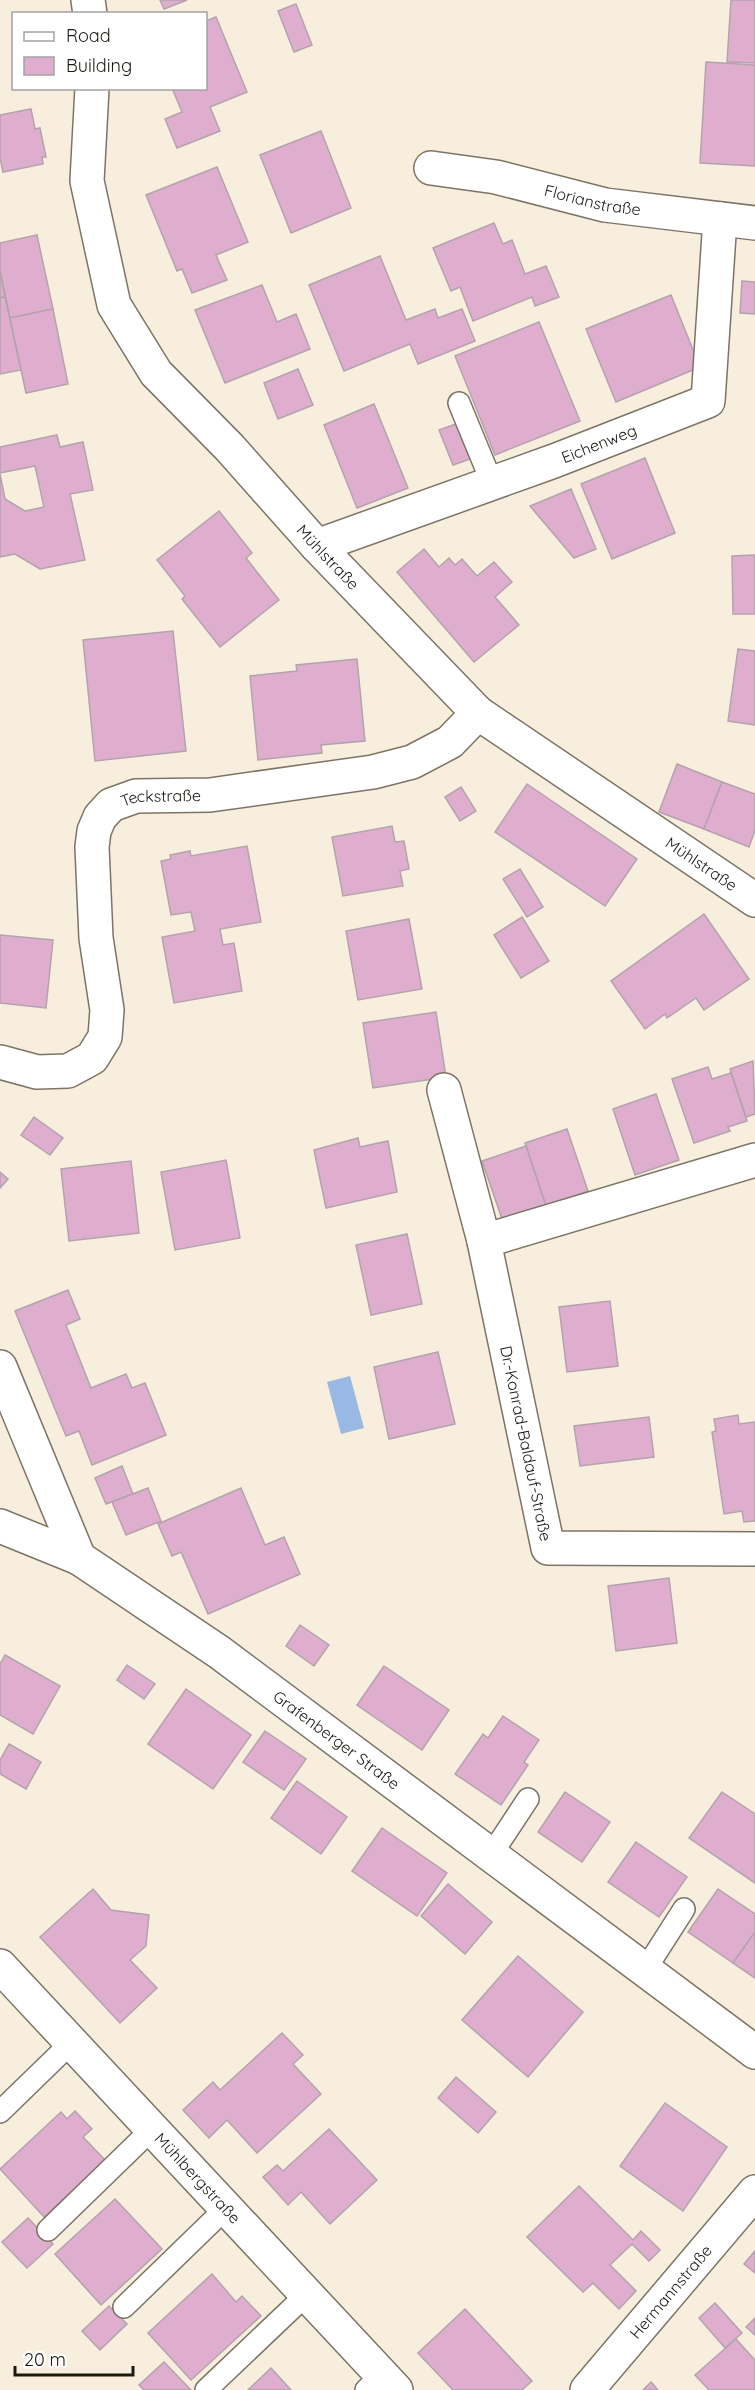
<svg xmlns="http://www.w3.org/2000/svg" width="755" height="2390" viewBox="0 0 755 2390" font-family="Quicksand,sans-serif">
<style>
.water{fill:#99b9e4}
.building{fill:#dfaecf;stroke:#b3a3ad;stroke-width:1.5}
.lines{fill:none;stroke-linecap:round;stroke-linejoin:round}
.service-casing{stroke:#7d7466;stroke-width:24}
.minor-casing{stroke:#7d7466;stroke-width:36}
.tertiary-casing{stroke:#7d7466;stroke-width:36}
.service{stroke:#fff;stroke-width:21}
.minor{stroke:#fff;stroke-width:33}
.tertiary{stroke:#fff;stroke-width:33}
.labels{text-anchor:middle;stroke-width:4.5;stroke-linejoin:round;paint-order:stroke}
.street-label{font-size:16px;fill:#1c1913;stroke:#fff}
</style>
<rect width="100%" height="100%" fill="#f7eede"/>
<path class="water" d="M350,1376L364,1428L341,1434L327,1382Z"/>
<g class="building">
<path d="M160,0H187L164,9Z"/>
<path d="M731,0H755V63L727,62Z"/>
<path d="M296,4L312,45L294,52L278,11Z"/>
<path d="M216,17L247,92L210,107L220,131L177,148L165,119L182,112L172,88H206V21Z"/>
<path d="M706,62L755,65V166L700,163Z"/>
<path d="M31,109L35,129L40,128L46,157H42L43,164L3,172L0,158V115Z"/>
<path d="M321,131L351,208L291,233L260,155Z"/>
<path d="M217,167L248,242L216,255L227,280L192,293L182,269L177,271L146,195Z"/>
<path d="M494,223L503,244L512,240L525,274L546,266L559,297L535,306L532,297L473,321L460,287L451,291L433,248Z"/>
<path d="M37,235L53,309L10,318L0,271V243Z"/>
<path d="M380,256L406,320L435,309L438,318L462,309L475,341L418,364L410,344L344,371L309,285Z"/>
<path d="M0,271L5,297L0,298Z"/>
<path d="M742,281L755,282V314L740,313Z"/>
<path d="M262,285L277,322L296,314L310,349L225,383L195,310Z"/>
<path d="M671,295L700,367L616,402L586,329Z"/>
<path d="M5,297L21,370L0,374V298Z"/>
<path d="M53,309L68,384L26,393L10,318Z"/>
<path d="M539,322L580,421L495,455L455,356Z"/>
<path d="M298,369L313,405L278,419L264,383Z"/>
<path d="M374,404L408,488L357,508L324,425Z"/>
<path d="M456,424L470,459L453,465L439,430Z"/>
<path d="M57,435L60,447L83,442L93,490L70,494L85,560L40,569L15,554L0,557V474L5,499L25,511L44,507L35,466L0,473V447Z"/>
<path d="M645,458L675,533L612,559L581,484Z"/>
<path d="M571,489L596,549L574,558L530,506Z"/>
<path d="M219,511L252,553L246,558L279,600L220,647L182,599L185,596L157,560Z"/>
<path d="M424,549L439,567L449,558L455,565L462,559L477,576L494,562L512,582L495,597L519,625L474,662L397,572Z"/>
<path d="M755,555V614H733L732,556Z"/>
<path d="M173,631L186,751L95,761L83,640Z"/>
<path d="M738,649L755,651V725L728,721Z"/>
<path d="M357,659L365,741L321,745L322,753L258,760L250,676L297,671L296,665Z"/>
<path d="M677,764L722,782L704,829L659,812Z"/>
<path d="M722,782L755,794V830L749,847L704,829Z"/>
<path d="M527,784L637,859L605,906L495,832Z"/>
<path d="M461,787L476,811L460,821L445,797Z"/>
<path d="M392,826L395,842L404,841L409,869L400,871L403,886L343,896L332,837Z"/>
<path d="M247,846L261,922L220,929L223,945L234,943L242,991L174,1003L162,937L195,931L191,912L171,915L161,861L171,859L170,855L190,851L191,856Z"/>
<path d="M520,869L543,907L527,917L503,879Z"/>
<path d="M704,914L749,979L704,1010L696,998L667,1018L665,1014L645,1029L611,981Z"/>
<path d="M522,917L549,961L521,978L494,935Z"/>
<path d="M409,919L422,989L358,1000L346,931Z"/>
<path d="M0,935L53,940L46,1008L0,1003Z"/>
<path d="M436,1012L446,1077L373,1088L363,1023Z"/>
<path d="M753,1061L755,1114L746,1117L730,1069Z"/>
<path d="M708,1067L712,1079L731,1073L747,1121L728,1127L730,1131L694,1143L672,1079Z"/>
<path d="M656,1094L679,1160L635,1175L613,1109Z"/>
<path d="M34,1117L63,1138L50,1155L21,1135Z"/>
<path d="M567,1129L588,1191L546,1206L525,1143Z"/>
<path d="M358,1138L360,1147L388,1141L397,1192L326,1208L314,1150Z"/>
<path d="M526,1146L546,1206L502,1219L482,1161Z"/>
<path d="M226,1160L240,1238L175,1250L161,1172Z"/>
<path d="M131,1161L139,1233L69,1241L61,1169Z"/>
<path d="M0,1172L8,1179L0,1188Z"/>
<path d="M407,1234L422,1304L371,1315L356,1245Z"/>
<path d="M68,1290L80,1319L66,1325L91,1388L126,1374L132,1388L145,1383L166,1435L92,1465L79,1431L66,1436L15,1311Z"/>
<path d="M610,1301L618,1366L567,1372L559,1307Z"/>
<path d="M438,1352L455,1424L389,1439L374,1367Z"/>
<path d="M738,1415L739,1424L755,1422V1521L744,1522L742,1511L724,1514L712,1432L716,1431L714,1419Z"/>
<path d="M649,1417L654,1457L580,1466L574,1426Z"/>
<path d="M122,1466L133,1494L106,1504L95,1478Z"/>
<path d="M148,1488L161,1521L126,1535L112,1502Z"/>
<path d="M241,1488L265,1545L284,1537L300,1574L208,1614L181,1552L172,1556L158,1524Z"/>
<path d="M669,1578L677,1643L616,1651L608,1586Z"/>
<path d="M300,1625L329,1645L314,1666L286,1646Z"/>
<path d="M5,1655L60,1686L33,1734L0,1715V1664Z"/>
<path d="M127,1665L155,1684L144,1699L117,1680Z"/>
<path d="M384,1666L449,1710L422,1750L357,1705Z"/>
<path d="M186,1689L251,1735L213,1789L148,1744Z"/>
<path d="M503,1716L539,1740L524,1762L528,1765L501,1805L455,1774L483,1734L488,1738Z"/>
<path d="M265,1731L306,1759L284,1790L243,1762Z"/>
<path d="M9,1744L41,1762L26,1789L0,1774V1760Z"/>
<path d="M297,1781L347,1817L321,1854L271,1818Z"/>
<path d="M565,1792L610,1822L582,1862L538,1832Z"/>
<path d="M722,1792L755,1814V1883L689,1838Z"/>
<path d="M382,1828L447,1873L417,1916L352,1871Z"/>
<path d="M636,1842L687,1877L659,1917L608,1882Z"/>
<path d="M448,1884L492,1922L465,1954L421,1916Z"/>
<path d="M93,1889L111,1910L149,1915L146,1946L130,1960L157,1988L120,2023L40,1937Z"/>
<path d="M718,1889L755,1914V1932L733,1963L688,1932Z"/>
<path d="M755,1932V1978L733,1963Z"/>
<path d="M518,1956L583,2012L528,2077L462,2020Z"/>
<path d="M282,2033L303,2055L293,2064L321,2094L257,2153L227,2120L209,2138L183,2110L213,2082L220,2090Z"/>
<path d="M456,2077L496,2112L478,2133L438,2098Z"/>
<path d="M665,2103L727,2147L683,2211L620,2166Z"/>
<path d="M75,2111L92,2129L83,2137L105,2160L44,2217L0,2169L61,2112L67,2119Z"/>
<path d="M329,2129L377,2180L330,2224L301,2192L288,2205L263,2177L277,2165L283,2171Z"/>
<path d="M579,2186L633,2240L641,2231L660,2250L649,2261L632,2244L610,2265L636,2291L619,2309L593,2283L583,2292L527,2237Z"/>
<path d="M115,2199L162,2249L101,2305L55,2254Z"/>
<path d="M28,2218L53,2244L27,2268L2,2242Z"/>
<path d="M755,2251V2273L744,2264Z"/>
<path d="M212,2274L236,2302L242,2296L261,2316L191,2380L148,2333Z"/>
<path d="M715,2303L742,2333L725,2348L699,2318Z"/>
<path d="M109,2306L127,2324L100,2350L82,2331Z"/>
<path d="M465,2309L532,2381L522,2390H453L418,2353Z"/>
<path d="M755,2318V2335L746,2327Z"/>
<path d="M736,2339L755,2360V2390H709L695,2375Z"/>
<path d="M164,2362L191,2390H144L139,2385Z"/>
<path d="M271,2368L291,2390H248Z"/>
<path d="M651,2382L658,2390H643Z"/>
</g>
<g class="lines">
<defs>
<g id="service">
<path d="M459,403L492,483"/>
<path d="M491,1855L528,1799"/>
<path d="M645,1970L684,1909"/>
<path d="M0,2112L72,2042"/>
<path d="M48,2230L152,2129"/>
<path d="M124,2307L226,2208"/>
<path d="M206,2390L307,2294"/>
<path d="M366,2390L382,2375"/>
</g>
<g id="minor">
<path d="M88,0L90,14"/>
<path id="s1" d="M92,88L87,181L114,305L156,373L230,448L317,546L478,713L755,900"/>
<path id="s2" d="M431,168L496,177L605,205L755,223"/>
<path id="s3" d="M317,546L554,461L708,401L720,219"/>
<path id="s4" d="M0,1062L37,1072L68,1071L92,1058L105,1037L107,1010L96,938L92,847L94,831L100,817L111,805L136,796L210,795L373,772L412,762L450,742L478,713"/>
<path id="s5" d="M444,1090L484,1241L548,1548L755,1549"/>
<path d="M484,1241L755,1160"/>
<path d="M0,1526L79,1558"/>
<path id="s6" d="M0,1966L396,2390"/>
<path id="s7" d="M587,2390L755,2192"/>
</g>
<g id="tertiary">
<path id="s8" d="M0,1367L79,1558L219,1652L755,2052"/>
</g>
</defs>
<use href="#service" class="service-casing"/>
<use href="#minor" class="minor-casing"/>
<use href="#tertiary" class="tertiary-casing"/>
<use href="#service" class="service"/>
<use href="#minor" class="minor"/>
<use href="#tertiary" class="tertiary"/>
</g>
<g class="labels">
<g class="street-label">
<text dy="6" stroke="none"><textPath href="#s2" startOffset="165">Florianstraße</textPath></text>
<text dy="6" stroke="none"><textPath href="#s3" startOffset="300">Eichenweg</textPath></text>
<text dy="6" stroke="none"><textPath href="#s1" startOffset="552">Mühlstraße</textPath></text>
<text dy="6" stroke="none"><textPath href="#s4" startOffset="411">Teckstraße</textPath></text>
<text dy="6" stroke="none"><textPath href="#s1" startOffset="1038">Mühlstraße</textPath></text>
<text dy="6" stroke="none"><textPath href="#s5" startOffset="363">Dr.-Konrad-Baldauf-Straße</textPath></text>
<text dy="6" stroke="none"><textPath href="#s8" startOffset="522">Grafenberger Straße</textPath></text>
<text dy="6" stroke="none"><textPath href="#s6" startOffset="290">Mühlbergstraße</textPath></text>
<text dy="6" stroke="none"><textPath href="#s7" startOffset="129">Hermannstraße</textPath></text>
</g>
</g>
<rect x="12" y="12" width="195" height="78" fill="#ffffff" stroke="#a4a3a1" stroke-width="1.5"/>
<rect x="24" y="32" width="30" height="9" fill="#ffffff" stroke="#a4a3a1" stroke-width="1.5"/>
<text x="66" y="42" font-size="18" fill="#1c1913">Road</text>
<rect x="24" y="57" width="30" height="18" fill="#dfaecf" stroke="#a4a3a1" stroke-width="1.5"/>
<text x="66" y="72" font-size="18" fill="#1c1913">Building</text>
<path d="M15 2366v9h118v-9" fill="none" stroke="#1c1913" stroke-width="3"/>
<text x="24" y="2366" font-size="18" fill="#1c1913" stroke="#ffffff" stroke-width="4.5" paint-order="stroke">20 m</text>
</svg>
